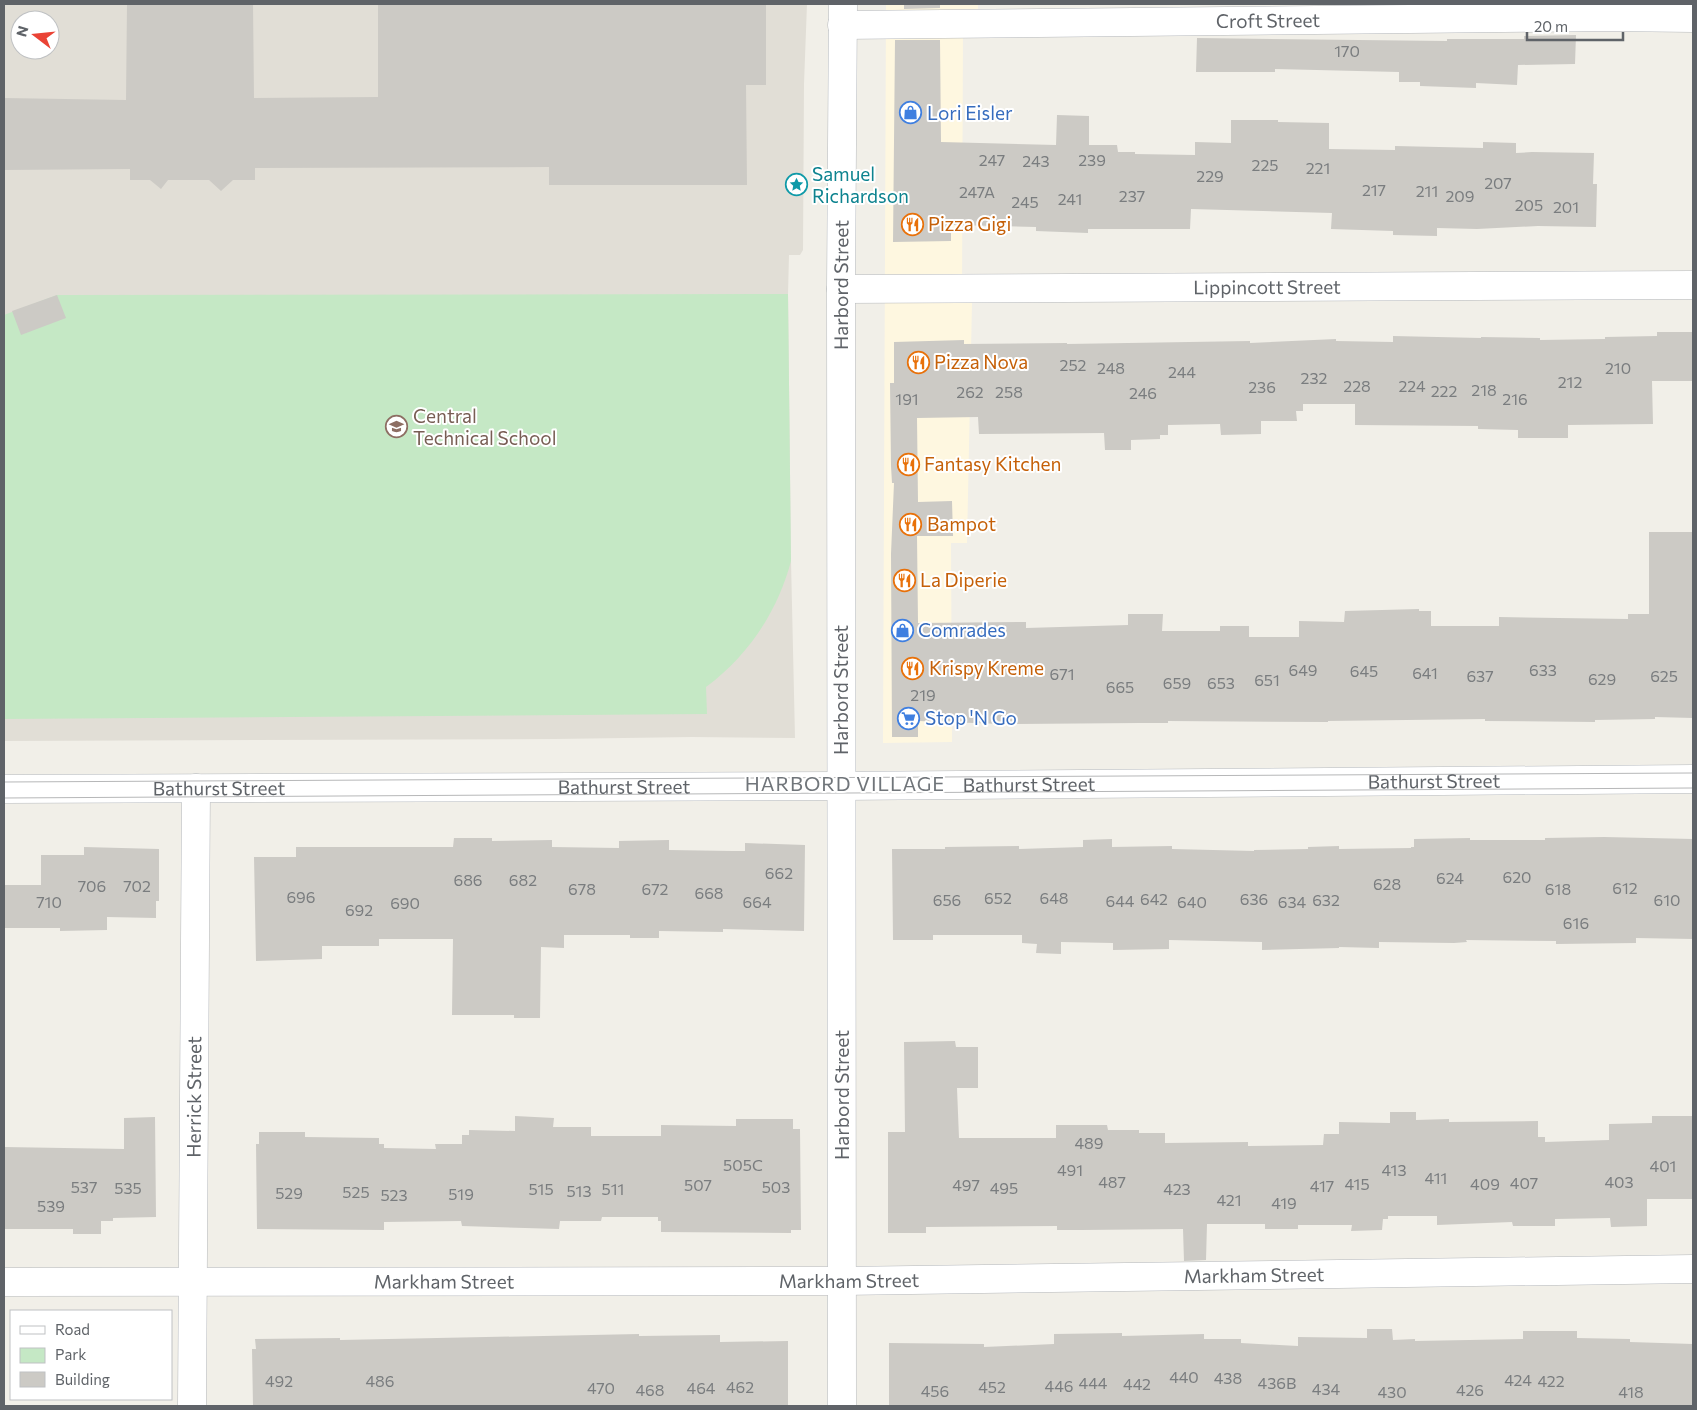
<svg xmlns="http://www.w3.org/2000/svg" width="1697" height="1410" viewBox="0 0 1697 1410" font-family="Commissioner,sans-serif">
<style>
.commercial{fill:#fef7e0}
.education{fill:#e1ded6;fill-rule:evenodd}
.green{fill:#c5e8c5}
.building{fill:#cccac5}
.lines{fill:none;stroke-linecap:round;stroke-linejoin:round}
.street-casing{stroke:#b5b8bc;stroke-width:29}
.secondary-casing{stroke:#b6babf;stroke-width:29}
.street{stroke:#fff;stroke-width:28}
.secondary{stroke:#fff;stroke-width:28}
.tram{stroke:#b6b7b8;stroke-width:1}
.labels{text-anchor:middle;stroke-width:4;stroke-linejoin:round;paint-order:stroke}
.number-label{font-size:16px;fill:#7a7d7f}
.street-label{font-size:19px;fill:#5f6368;stroke:#fff}
.shop-label{font-size:19px;fill:#366cbe;stroke:#fff;text-anchor:start}
.culture-label{font-size:19px;fill:#0d838f;stroke:#fff;text-anchor:start}
.food-label{font-size:19px;fill:#c56008;stroke:#fff;text-anchor:start}
.education-label{font-size:19px;fill:#785e54;stroke:#fff;text-anchor:start}
.neighbourhood-label{font-size:20px;letter-spacing:1px;fill:#70757a;stroke:#fff}
</style>
<rect width="100%" height="100%" fill="#f1efe8"/>
<path class="commercial" d="M886,4H978V20L963,21L962,303H972L967,543H951L952,742L883,743Z"/>
<path class="education" d="M4,4H807L804,84L803,250L800,255H789L788,294L791,561L795,738L692,737L555,739L4,741ZM20,20H50V50H20Z"/>
<path class="green" d="M788,294L791,561C778,611 748,656 706,687L707,714L4,719V315L57,295Z"/>
<g class="building">
<path d="M127,4H253L254,98L378,97V4H766V85H746L747,185H549V167L255,168V180H233L221,191L209,180H168L161,189L150,180H130V169L4,170V98L126,100Z"/>
<path d="M904,4H940V8L904,9Z"/>
<path d="M1576,35L1575,64L1518,65L1517,85L1476,83V88L1420,86V82H1399V72L1275,69V72H1196L1197,38L1447,41V39H1524V36Z"/>
<path d="M895,40H940L941,142L1056,145L1057,115L1089,116V145H1117L1118,152H1135V154L1195,155V142L1231,143V120H1278V122L1329,123V149L1395,150V146L1483,148V142L1516,143V153L1532,152L1594,153L1593,184H1597L1596,227L1538,226L1477,229L1437,228V236L1393,235V231L1331,229L1332,213L1191,209L1190,229H1088V233L1036,231V227L951,225V241L893,242Z"/>
<path d="M57,295L66,318L21,335L12,311Z"/>
<path d="M1657,332H1693V381H1652L1653,424L1568,425V438H1518V430L1478,429V426L1355,425V404H1303V411H1296L1297,421H1261V434L1221,435L1220,424L1168,425V435H1160V439L1131,440V450H1105L1104,433L979,434L978,417L917,418L918,502L952,501L953,536H917L918,623L1026,622V628L1128,625V614H1163L1162,631H1220V626H1249V637H1299V621L1344,622L1345,611L1419,609V611H1431V626H1499V617L1628,619V614H1649V532H1693V718L1655,717V719L1595,720V722L1485,721V719L1328,721V722L1168,721V723H1139L1002,724L918,721V737H892L891,554L894,483H892L891,466L890,383H894V342L964,340V344L1067,343V344L1250,341V343L1336,339V341L1393,342V336L1481,338V337L1540,338V340L1605,339V337L1657,336Z"/>
<path d="M1604,837L1693,839V939L1636,938V943L1556,944V941L1466,940L1467,942L1454,943L1379,942V948L1339,947V948L1262,950V942L1169,940V949L1113,950V943L1061,942V954L1036,953L1037,944L1022,943V935H933V940H893L892,849H945V847L1019,846V849L1083,847V840L1112,839V847L1172,846V849L1254,851V850L1308,849V847L1339,846V849L1411,848V847H1414V839L1470,838V840H1545V838Z"/>
<path d="M454,838H492V841L552,840V847L619,848V841L669,840V850L732,851H745V843L805,845L804,931L723,929V932L659,931V938H630V935H564V948L541,947L540,1018H514V1015H452L453,939H379V946H322V959L256,961L254,857H296V847H453Z"/>
<path d="M84,847L159,849V901H156V918L107,917V930L60,931V928H4V885H41V855H84Z"/>
<path d="M955,1041L956,1047H978V1088H957L959,1138H1056V1125H1107L1108,1130H1139V1133H1165V1143L1248,1142V1146L1323,1145L1324,1134H1339V1122L1390,1123V1112H1416V1120L1449,1119V1122L1538,1121V1137H1545V1142L1609,1140V1124L1652,1123V1116H1692V1199H1647V1226L1611,1227L1610,1218L1555,1219V1226H1513L1512,1222L1437,1225V1216H1388V1219H1383L1382,1230L1351,1231L1352,1225H1298V1229H1265V1224H1207L1206,1260L1184,1261L1183,1229L1082,1230H1057V1226L926,1227V1233H888V1132H905L904,1042Z"/>
<path d="M515,1116L554,1118L553,1127H591V1136H661V1125L736,1126V1119H793V1129H800L801,1230H791V1233L661,1232V1221H658V1217H602L601,1221H560L559,1229L462,1226L461,1221L384,1222V1230L257,1229L256,1144H259V1132H305V1137L379,1138V1144H384V1148L436,1149L435,1144H462V1135H469V1130L515,1131Z"/>
<path d="M155,1117L156,1217L113,1218V1221H101V1234H73V1229H4V1147L124,1149V1118Z"/>
<path d="M1367,1329H1392L1393,1340L1415,1339V1341L1523,1339V1331H1577V1338L1630,1339V1342L1693,1344V1406H889V1343L984,1344V1347L1054,1344V1334L1122,1333V1336L1204,1334V1339H1241V1343L1298,1346V1337L1367,1338Z"/>
<path d="M639,1334V1336L720,1335V1342L788,1341V1406H253L252,1349H256L255,1339L340,1338V1340Z"/>
</g>
<g class="lines">
<defs>
<g id="street">
<path id="s1" d="M842,25L1609,17L1693,18"/>
<path id="s2" d="M841,289L1693,285"/>
<path id="s3" d="M4,1282L842,1281L1693,1269"/>
<path id="s4" d="M192,1406L196,788"/>
</g>
<g id="secondary">
<path id="s5" d="M4,789L841,786L1693,779"/>
<path id="s6" d="M842,1406L841,289L843,4"/>
</g>
</defs>
<use href="#street" class="street-casing"/>
<use href="#secondary" class="secondary-casing"/>
<use href="#street" class="street"/>
<use href="#secondary" class="secondary"/>
<g class="tram">
<path d="M4,782L1693,773"/>
<path d="M4,798L1693,788"/>
</g>
</g>
<defs>
<symbol id="shop-ring" viewBox="-11 -11 22 22"><circle r="9.5" fill="#fff" stroke="#3f7fe0" stroke-width="1.5"/><path d="M-5-2.5h2.3a2.7 3.5 0 0 1 5.4 0H5L5.5 6h-11ZM-1.5-2.5h3a1.5 2.3 0 0 0-3 0Z" fill="#3f7fe0"/></symbol>
<symbol id="sight-ring" viewBox="-11 -11 22 22"><circle r="9.5" fill="#fff" stroke="#0f9aa8" stroke-width="1.5"/><path d="M0-6L1.8-2.2L6-1.7L2.9 1.2L3.7 5.4L0 3.3L-3.7 5.4L-2.9 1.2L-6-1.7L-1.8-2.2Z" fill="#0f9aa8"/></symbol>
<symbol id="restaurant-ring" viewBox="-11 -11 22 22"><circle r="9.5" fill="#fff" stroke="#e8710a" stroke-width="1.5"/><path d="M-5-6h1v4h1v-4h1v4h1v-4h1v5L-1.5 .5V6h-2V.5L-5-1ZM5-6V6H3V1.5H1.5Q1.5-4 5-6Z" fill="#e8710a"/></symbol>
<symbol id="school-ring" viewBox="-11 -11 22 22"><circle r="9.5" fill="#fff" stroke="#8d6e63" stroke-width="1.5"/><path d="M0-5L7-2L0 1L-7-2ZM-4 1L0 2.5L4 1V4Q0 6-4 4Z" fill="#8d6e63"/></symbol>
<symbol id="supermarket-ring" viewBox="-11 -11 22 22"><circle r="9.5" fill="#fff" stroke="#3f7fe0" stroke-width="1.5"/><path d="M-6-5.5h2.5l.6 2H6L4.5 2H-2.5L-4.4-4H-6ZM-1.5 3.2a1.3 1.3 0 1 0 .1 0ZM3 3.2a1.3 1.3 0 1 0 .1 0Z" fill="#3f7fe0"/></symbol>
</defs>
<g fill-rule="evenodd">
<use href="#shop-ring" x="898" y="100" width="25" height="25"/>
<use href="#sight-ring" x="784" y="172" width="25" height="25"/>
<use href="#restaurant-ring" x="900" y="212" width="25" height="25"/>
<use href="#restaurant-ring" x="906" y="350" width="25" height="25"/>
<use href="#school-ring" x="384" y="414" width="25" height="25"/>
<use href="#restaurant-ring" x="896" y="452" width="25" height="25"/>
<use href="#restaurant-ring" x="898" y="512" width="25" height="25"/>
<use href="#restaurant-ring" x="892" y="568" width="25" height="25"/>
<use href="#shop-ring" x="890" y="618" width="25" height="25"/>
<use href="#restaurant-ring" x="900" y="656" width="25" height="25"/>
<use href="#supermarket-ring" x="896" y="706" width="25" height="25"/>
</g>
<g class="labels">
<g class="number-label">
<text x="1347" y="57">170</text>
<text x="992" y="166">247</text>
<text x="1092" y="166">239</text>
<text x="1036" y="167">243</text>
<text x="1265" y="171">225</text>
<text x="1318" y="174">221</text>
<text x="1210" y="182">229</text>
<text x="1498" y="189">207</text>
<text x="1374" y="196">217</text>
<text x="1427" y="197">211</text>
<text x="977" y="198">247A</text>
<text x="1132" y="202">237</text>
<text x="1460" y="202">209</text>
<text x="1070" y="205">241</text>
<text x="1025" y="208">245</text>
<text x="1529" y="211">205</text>
<text x="1566" y="213">201</text>
<text x="1073" y="371">252</text>
<text x="1111" y="374">248</text>
<text x="1618" y="374">210</text>
<text x="1182" y="378">244</text>
<text x="1314" y="384">232</text>
<text x="1570" y="388">212</text>
<text x="1357" y="392">228</text>
<text x="1412" y="392">224</text>
<text x="1262" y="393">236</text>
<text x="1484" y="396">218</text>
<text x="1444" y="397">222</text>
<text x="970" y="398">262</text>
<text x="1009" y="398">258</text>
<text x="1143" y="399">246</text>
<text x="907" y="405">191</text>
<text x="1515" y="405">216</text>
<text x="1303" y="676">649</text>
<text x="1543" y="676">633</text>
<text x="1364" y="677">645</text>
<text x="1425" y="679">641</text>
<text x="1062" y="680">671</text>
<text x="1480" y="682">637</text>
<text x="1664" y="682">625</text>
<text x="1602" y="685">629</text>
<text x="1267" y="686">651</text>
<text x="1177" y="689">659</text>
<text x="1221" y="689">653</text>
<text x="1120" y="693">665</text>
<text x="923" y="701">219</text>
<text x="779" y="879">662</text>
<text x="1517" y="883">620</text>
<text x="1450" y="884">624</text>
<text x="468" y="886">686</text>
<text x="523" y="886">682</text>
<text x="1387" y="890">628</text>
<text x="92" y="892">706</text>
<text x="137" y="892">702</text>
<text x="1625" y="894">612</text>
<text x="582" y="895">678</text>
<text x="655" y="895">672</text>
<text x="1558" y="895">618</text>
<text x="709" y="899">668</text>
<text x="301" y="903">696</text>
<text x="998" y="904">652</text>
<text x="1054" y="904">648</text>
<text x="1154" y="905">642</text>
<text x="1254" y="905">636</text>
<text x="947" y="906">656</text>
<text x="1326" y="906">632</text>
<text x="1667" y="906">610</text>
<text x="1120" y="907">644</text>
<text x="49" y="908">710</text>
<text x="757" y="908">664</text>
<text x="1192" y="908">640</text>
<text x="1292" y="908">634</text>
<text x="405" y="909">690</text>
<text x="359" y="916">692</text>
<text x="1576" y="929">616</text>
<text x="1089" y="1149">489</text>
<text x="743" y="1171">505C</text>
<text x="1663" y="1172">401</text>
<text x="1070" y="1176">491</text>
<text x="1394" y="1176">413</text>
<text x="1436" y="1184">411</text>
<text x="1112" y="1188">487</text>
<text x="1619" y="1188">403</text>
<text x="1524" y="1189">407</text>
<text x="1357" y="1190">415</text>
<text x="1485" y="1190">409</text>
<text x="698" y="1191">507</text>
<text x="966" y="1191">497</text>
<text x="1322" y="1192">417</text>
<text x="84" y="1193">537</text>
<text x="776" y="1193">503</text>
<text x="128" y="1194">535</text>
<text x="1004" y="1194">495</text>
<text x="541" y="1195">515</text>
<text x="613" y="1195">511</text>
<text x="1177" y="1195">423</text>
<text x="579" y="1197">513</text>
<text x="356" y="1198">525</text>
<text x="289" y="1199">529</text>
<text x="461" y="1200">519</text>
<text x="394" y="1201">523</text>
<text x="1229" y="1206">421</text>
<text x="1284" y="1209">419</text>
<text x="51" y="1212">539</text>
<text x="1184" y="1383">440</text>
<text x="1228" y="1384">438</text>
<text x="1518" y="1386">424</text>
<text x="279" y="1387">492</text>
<text x="380" y="1387">486</text>
<text x="1551" y="1387">422</text>
<text x="1093" y="1389">444</text>
<text x="1277" y="1389">436B</text>
<text x="1137" y="1390">442</text>
<text x="1059" y="1392">446</text>
<text x="740" y="1393">462</text>
<text x="992" y="1393">452</text>
<text x="601" y="1394">470</text>
<text x="701" y="1394">464</text>
<text x="1326" y="1395">434</text>
<text x="650" y="1396">468</text>
<text x="1470" y="1396">426</text>
<text x="935" y="1397">456</text>
<text x="1392" y="1398">430</text>
<text x="1631" y="1398">418</text>
</g>
<g class="street-label">
<text dy="7" stroke="none"><textPath href="#s1" startOffset="426">Croft Street</textPath></text>
<text dy="7" stroke="none"><textPath href="#s6" startOffset="1121">Harbord Street</textPath></text>
<text dy="7" stroke="none"><textPath href="#s2" startOffset="426">Lippincott Street</textPath></text>
<text transform="translate(841 690) rotate(-90)" y="7">Harbord Street</text>
<text dy="7" stroke="none"><textPath href="#s5" startOffset="1430">Bathurst Street</textPath></text>
<text dy="7" stroke="none"><textPath href="#s5" startOffset="1025">Bathurst Street</textPath></text>
<text dy="7" stroke="none"><textPath href="#s5" startOffset="620">Bathurst Street</textPath></text>
<text dy="7" stroke="none"><textPath href="#s5" startOffset="215">Bathurst Street</textPath></text>
<text transform="translate(842 1095) rotate(-90)" y="7">Harbord Street</text>
<text dy="7" stroke="none"><textPath href="#s4" startOffset="309">Herrick Street</textPath></text>
<text dy="7" stroke="none"><textPath href="#s3" startOffset="1250">Markham Street</textPath></text>
<text dy="7" stroke="none"><textPath href="#s3" startOffset="845">Markham Street</textPath></text>
<text dy="7" stroke="none"><textPath href="#s3" startOffset="440">Markham Street</textPath></text>
</g>
<g class="shop-label">
<text x="927" y="120">Lori Eisler</text>
<text x="918" y="637">Comrades</text>
<text x="925" y="725">Stop 'N Go</text>
</g>
<g class="culture-label">
<text x="812" y="181">Samuel<tspan x="812" dy="22">Richardson</tspan></text>
</g>
<g class="food-label">
<text x="928" y="231">Pizza Gigi</text>
<text x="934" y="369">Pizza Nova</text>
<text x="924" y="471">Fantasy Kitchen</text>
<text x="927" y="531">Bampot</text>
<text x="920" y="587">La Diperie</text>
<text x="929" y="675">Krispy Kreme</text>
</g>
<g class="education-label">
<text x="413" y="423">Central<tspan x="413" dy="22">Technical School</tspan></text>
</g>
<g class="neighbourhood-label">
<text x="845" y="791">HARBORD VILLAGE</text>
</g>
</g>
<rect width="1697" height="1410" fill="none" stroke="#5f6368" stroke-width="10"/>
<rect x="10" y="1310" width="162" height="90" fill="#ffffff" stroke="#bfc1c3"/>
<rect x="20" y="1326" width="25" height="8" fill="#ffffff" stroke="#bfc1c3"/>
<text x="55" y="1335" font-size="15" fill="#5f6368">Road</text>
<rect x="20" y="1348" width="25" height="15" fill="#c5e8c5" stroke="#bfc1c3"/>
<text x="55" y="1360" font-size="15" fill="#5f6368">Park</text>
<rect x="20" y="1372" width="25" height="15" fill="#cccac5" stroke="#bfc1c3"/>
<text x="55" y="1385" font-size="15" fill="#5f6368">Building</text>
<g transform="translate(35 35) rotate(286)"><circle r="24" fill="#ffffff" stroke="#bfc1c3"/>
<path d="M0-4L9 19L0 12L-9 19Z" fill="#ea4335"/>
<text y="-8" font-size="14" font-weight="bold" text-anchor="middle" fill="#5f6368">N</text>
</g>
<path d="M1527 32v8h96v-8" fill="none" stroke="#5f6368" stroke-width="2.5"/>
<text x="1534" y="32" font-size="15" fill="#5f6368" stroke="#ffffff" stroke-width="4" paint-order="stroke">20 m</text>
</svg>
